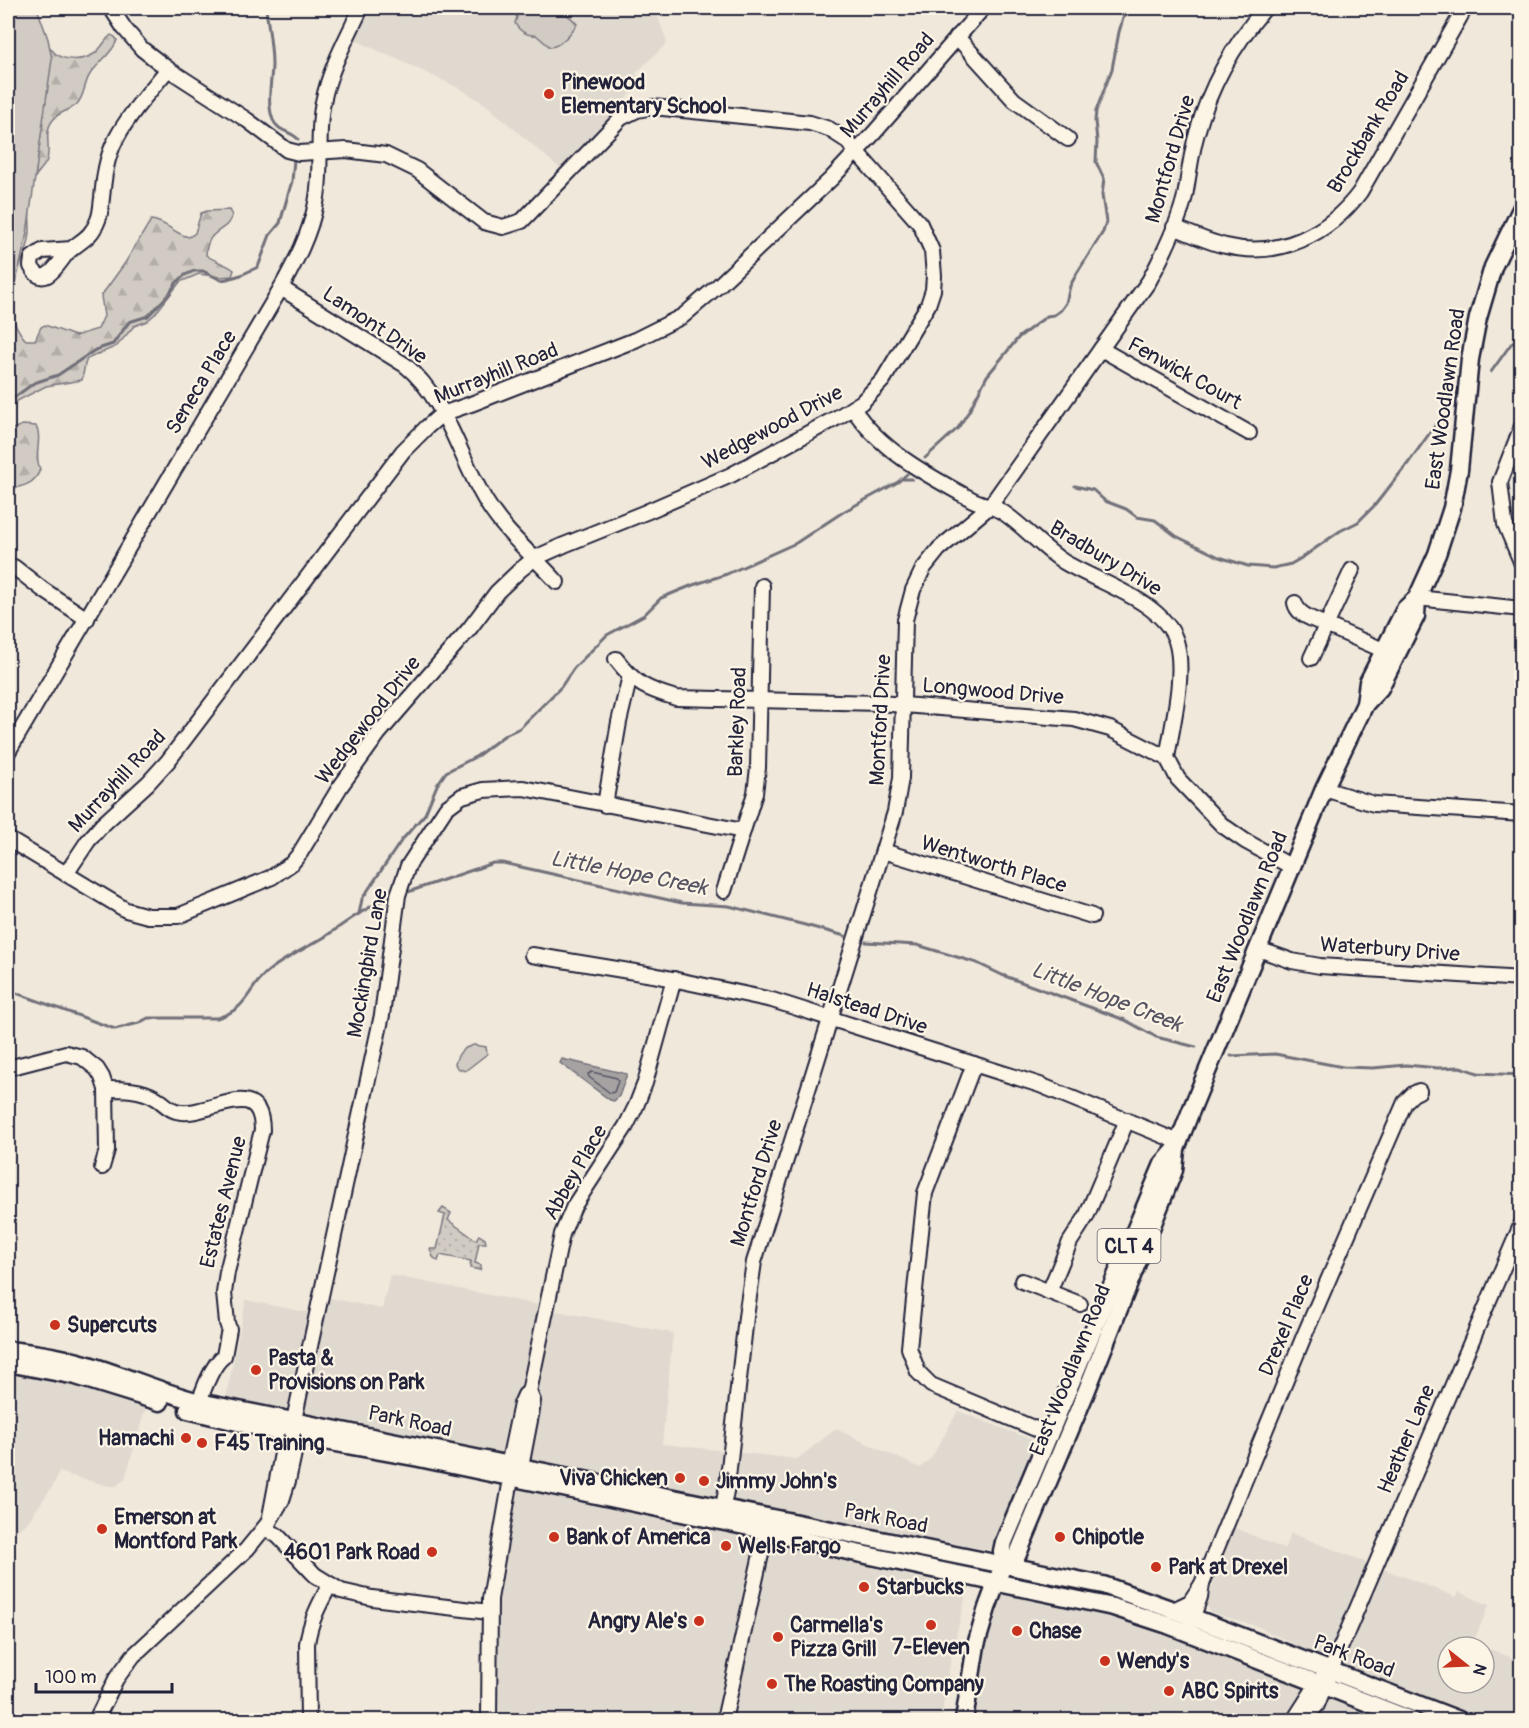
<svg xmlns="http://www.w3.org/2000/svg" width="1529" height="1728" viewBox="0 0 1529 1728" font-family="Pangolin,sans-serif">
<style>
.built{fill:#e0d9cf;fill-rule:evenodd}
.grass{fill:url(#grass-dots);stroke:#7a767f;stroke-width:1.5}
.forest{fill:url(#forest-firs);stroke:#7a767f;stroke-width:1.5}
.park{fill:#d1cbc3;stroke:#7a767f;stroke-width:1.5}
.water{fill:#a6a2a2;stroke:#716f79;stroke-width:1.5}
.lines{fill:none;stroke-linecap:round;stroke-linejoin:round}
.shore{stroke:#575564;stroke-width:1.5}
.stream{stroke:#716f79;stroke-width:3}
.minor-casing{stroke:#22223b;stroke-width:18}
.major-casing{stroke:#22223b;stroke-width:21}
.minor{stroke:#fcf5e5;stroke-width:14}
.major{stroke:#fcf5e5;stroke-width:16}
.poi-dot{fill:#c8321e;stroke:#fcf5e5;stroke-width:2}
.labels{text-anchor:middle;stroke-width:4.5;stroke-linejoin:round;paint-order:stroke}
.shield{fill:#fcf5e5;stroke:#63616e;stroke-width:1.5}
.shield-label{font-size:20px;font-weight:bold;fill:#22223b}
.poi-label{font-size:21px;font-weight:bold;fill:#22223b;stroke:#fcf5e5;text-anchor:start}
.street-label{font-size:21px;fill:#22223b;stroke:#fcf5e5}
.water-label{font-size:22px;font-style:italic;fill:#575564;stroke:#fcf5e5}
</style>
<defs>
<pattern id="grass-dots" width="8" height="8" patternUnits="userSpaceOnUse" patternTransform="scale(1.5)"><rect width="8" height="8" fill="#d1cbc3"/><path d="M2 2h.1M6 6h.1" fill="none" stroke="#b3aea8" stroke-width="1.8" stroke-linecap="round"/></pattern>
<pattern id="forest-firs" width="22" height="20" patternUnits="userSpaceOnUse" patternTransform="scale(1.5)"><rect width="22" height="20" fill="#d1cbc3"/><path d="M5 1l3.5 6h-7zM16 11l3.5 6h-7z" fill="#b3aea8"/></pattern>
</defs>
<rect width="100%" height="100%" fill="#efe8db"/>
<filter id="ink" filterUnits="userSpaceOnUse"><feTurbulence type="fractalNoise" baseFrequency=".0167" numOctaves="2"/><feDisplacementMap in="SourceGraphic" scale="12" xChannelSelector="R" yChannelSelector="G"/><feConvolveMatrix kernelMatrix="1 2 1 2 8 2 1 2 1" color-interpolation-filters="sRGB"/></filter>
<g filter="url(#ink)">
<g class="built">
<path d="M367,8H655L667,43L636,73L640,82L624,101L627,109L564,172L484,103L457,87L353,39Z"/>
<path d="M390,1275L534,1304L556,1311L673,1333L662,1444L797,1459L836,1429L920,1468L932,1457L958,1411L1033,1440L1034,1447L990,1550L745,1505L225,1402L246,1300L305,1312L330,1298L382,1309Z"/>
<path d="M8,1366L147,1403L125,1479L116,1486H109L59,1472L54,1484L27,1523L15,1532L8,1545Z"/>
<path d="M514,1483L837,1554L836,1559L960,1588L965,1593V1600L952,1651L941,1720H493V1615Z"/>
<path d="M1235,1528L1284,1549L1291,1533L1456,1597L1459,1592L1489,1605L1473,1643L1521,1661V1720H1476L1342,1668L1259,1627L1210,1612L1206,1603ZM1448,1647H1484V1683H1448Z"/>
<path d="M1001,1586L1083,1602L1406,1720H972L982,1651Z"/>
</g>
<path class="grass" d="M443,1208L451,1213L448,1220L476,1240L479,1235L485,1239L486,1243H479L475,1263L481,1265L480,1270L470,1268L471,1261L440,1255L438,1261L433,1257L430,1249H437L445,1215L439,1213Z"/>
<g class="forest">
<path d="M8,8C20,19 34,31 46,43C49,46 52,51 56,54C65,61 82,61 92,55C101,51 104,40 111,35L115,37L117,40C114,52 96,64 89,76C84,85 84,98 76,105C68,112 59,111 53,120C43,132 51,146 47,160C44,168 35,174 32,183C27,198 30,213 30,229C30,255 10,278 8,304C8,312 20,335 26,340H35L41,327L45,325L75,336L98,329L104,316L101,296L125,263L151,220C166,221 175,235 189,237L195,233L201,213L207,211L229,210L232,215C227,234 207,227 206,255C215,262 226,263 234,270L232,276L220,277L199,274L180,282L155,314L147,321L134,326L117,346L87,359L85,364L82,380L46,386L17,401L8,411Z"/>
<path d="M22,425L36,426C43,439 33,455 40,469C36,484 22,487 8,489V431Z"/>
</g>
<g class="park">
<path d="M8,8H37L48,39L52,59L27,233L8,318Z"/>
<path d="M516,8C537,7 563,5 577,24C571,33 561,46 550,47L536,35C527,36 519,31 515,23L517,17L514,13Z"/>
<path d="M474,1045L486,1047L487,1054L465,1071L457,1068L455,1064C458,1053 462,1048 474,1045Z"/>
</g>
<path class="water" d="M562,1059L627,1074L619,1096L614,1101L610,1100L560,1063Z"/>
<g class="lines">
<path class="shore" d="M592,1072L617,1078L618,1081L614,1092L610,1093L589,1077L588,1074Z"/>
<g class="stream">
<path d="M266,8C268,26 272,45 272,64C272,82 266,102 273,120C278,132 291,131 298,139"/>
<path d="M1491,372L1511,344L1522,338"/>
<path d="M8,402L34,383L58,375L95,350L113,344L129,322L148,316L169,294L176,283L185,275L194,271H203L221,280L227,279L241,275L258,267L270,235L280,223L292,181L294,160"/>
<path d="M925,458L958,428L969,411L987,376L1019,337L1047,316L1054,315L1061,310L1066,303L1070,286L1077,273L1103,232L1106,222L1102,195L1104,179L1096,162L1097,141L1095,121L1096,111L1112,69L1119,32L1126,8"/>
<path d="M903,479H912"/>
<path d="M1075,486L1093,490L1105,501L1126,509L1137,517L1155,520L1176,536L1219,557L1248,566L1273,568L1291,564L1303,557L1340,531L1358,522L1375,505L1409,462L1439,420"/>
<path d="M408,892L493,863H503L682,903L729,906L805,925L845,936"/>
<path d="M359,914L362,899L401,841L425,814L437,785L446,772L477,756L505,735L520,728L561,687L574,668L607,635L644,615L661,598L693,585L727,574L796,543L843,512L898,482L907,474"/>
<path d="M866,942L917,945L977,963L1002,975L1125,1020L1156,1037L1196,1047"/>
<path d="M8,990L115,1029L139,1023L148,1018H217C251,1008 247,986 271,969C287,957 306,948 323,938C345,923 366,907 391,897"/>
<path d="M1231,1056L1275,1054L1343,1067L1373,1068L1406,1065L1438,1068L1460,1067L1478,1073L1522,1075"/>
</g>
<defs>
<g id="minor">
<path d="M957,37L1014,100L1068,139"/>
<path d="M1174,227C1191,234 1208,242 1226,246C1279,259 1329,234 1360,192L1465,8"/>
<path d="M72,249L42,251L32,258L31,266C44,292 59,262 67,253C79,241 91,239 98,220C101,213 101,205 102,198C104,177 106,158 116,139C129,114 150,91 168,69"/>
<path d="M281,288L405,365C447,399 459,458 487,503C505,533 534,556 557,582"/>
<path d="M1101,349L1249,433"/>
<path d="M853,408C879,450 929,476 971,499C982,505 994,506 1004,513C1026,528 1042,548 1064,562C1099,583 1163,601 1176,641C1186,673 1172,726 1167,758"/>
<path d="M1522,426L1500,482L1505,524L1522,564"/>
<path d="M14,567L42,589L87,619"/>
<path d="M1417,598L1522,609"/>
<path d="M1295,603C1297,612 1305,616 1312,619L1383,650"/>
<path d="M1311,658L1352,570"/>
<path d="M616,659C636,685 646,689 676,698L880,703L1074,719L1110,729L1167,758L1178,779L1222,825L1245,841L1292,867"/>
<path d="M8,752L281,288C296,261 310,234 316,203C323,170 316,135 323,102C330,68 347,38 361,8"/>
<path d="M1324,789L1374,804L1522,814"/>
<path d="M605,805L619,722L630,676"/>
<path d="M8,839L126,910L148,916H178L272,877L292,863L300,853L340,787L379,733L470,628L497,592L520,570L535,558L564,545L646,512L731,475L840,416L862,402L883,380L928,305L933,290L934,276L932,251L920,224L846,140L829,129L810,123L653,107L637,110L621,118L522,221L503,227L484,222L417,170L386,155L346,150L299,153L287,150L247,120L168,69L142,49L124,28L111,8"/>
<path d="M883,851L1092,916"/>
<path d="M66,874L88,841L102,825L148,783L168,761L403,451L427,427L442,414L471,404L635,340L683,316L719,285L831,179L874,133L983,8"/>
<path d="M724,891L755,793L758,768L762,586"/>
<path d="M1258,949L1292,961L1320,966L1522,979"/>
<path d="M532,955L653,975L772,1000L1040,1085L1179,1142"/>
<path d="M974,1064L925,1193L909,1348L918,1372L931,1385L1050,1435"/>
<path d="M8,1068L66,1053L82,1057L97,1069L102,1077L106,1089L107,1150L102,1167"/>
<path d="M106,1089C123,1089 141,1089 156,1098C163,1102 168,1109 176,1111C206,1120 261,1072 262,1130L227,1272L224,1293L227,1323L229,1329L224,1356C211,1365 201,1396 196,1411"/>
<path d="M1022,1281L1080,1304"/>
<path d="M1049,1292L1070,1242L1086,1217L1127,1120"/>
<path d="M529,1392L562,1234L574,1206L626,1126L636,1106L645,1083L674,979"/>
<path d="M529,1392L533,1401L532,1410L521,1467L511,1479L508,1466L521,1404L525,1395Z"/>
<path d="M291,1435L283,1448L269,1522L282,1500L288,1481L294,1453L291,1435L294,1420L382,1015L398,895L408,866L446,808L462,796L483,790L523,788L743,831"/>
<path d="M721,1517L727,1486L746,1317L754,1262L895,812L901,778L905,620L913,590L923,569L939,549L990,506L1149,281C1163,255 1178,225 1185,196C1189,175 1191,153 1197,133C1210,86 1234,44 1265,8"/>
<path d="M265,1528L278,1536L315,1575L341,1591L372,1598L489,1612"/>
<path d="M1202,1584L1304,1336L1405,1102L1413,1094L1419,1091"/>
<path d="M1173,1610L1190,1602L1202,1584L1200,1597L1190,1625"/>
<path d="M1330,1672L1522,1223"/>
<path d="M96,1720L116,1679L133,1656L247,1549L269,1522"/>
<path d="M308,1720L307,1644C310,1622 319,1604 330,1585"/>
<path d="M489,1720L490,1599L511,1479"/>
<path d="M724,1720L766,1532"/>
<path d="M1294,1720L1319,1681L1330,1672L1317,1705L1303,1720"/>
</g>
<g id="major">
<path d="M1365,704L1380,688L1416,616L1417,598"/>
<path d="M8,1350C38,1353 69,1358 98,1368C132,1379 164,1393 199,1402L1103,1585L1173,1610L1459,1720"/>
<path d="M8,1363L76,1376L160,1402"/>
<path d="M188,1410L291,1435L419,1458L749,1527L852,1552L1113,1607L1168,1625L1412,1720"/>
<path d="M1003,1565L1017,1556L1086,1392L1174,1170L1176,1149L1192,1108L1324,789L1365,704L1368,682L1405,609L1417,598L1437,554L1452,508L1459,470L1470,359L1478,318L1493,267L1522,207"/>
<path d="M964,1720L976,1645L987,1608L1003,1565L1002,1551L1004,1542L1163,1164L1176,1149"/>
</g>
</defs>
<use href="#minor" class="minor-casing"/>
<use href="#major" class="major-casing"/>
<use href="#minor" class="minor"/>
<use href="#major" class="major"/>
</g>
</g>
<g class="poi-dot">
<circle cx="549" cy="94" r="6"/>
<circle cx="55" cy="1325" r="6"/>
<circle cx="256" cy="1370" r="6"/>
<circle cx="186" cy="1438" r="6"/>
<circle cx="202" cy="1443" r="6"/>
<circle cx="680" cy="1478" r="6"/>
<circle cx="704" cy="1481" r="6"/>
<circle cx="102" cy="1529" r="6"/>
<circle cx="554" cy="1537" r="6"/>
<circle cx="1060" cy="1537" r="6"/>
<circle cx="726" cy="1546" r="6"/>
<circle cx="432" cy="1552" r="6"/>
<circle cx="1156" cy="1567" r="6"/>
<circle cx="864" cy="1587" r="6"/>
<circle cx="699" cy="1621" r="6"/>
<circle cx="931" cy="1625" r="6"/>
<circle cx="1017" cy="1631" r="6"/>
<circle cx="778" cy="1637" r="6"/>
<circle cx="1105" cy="1661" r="6"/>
<circle cx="772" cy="1684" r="6"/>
<circle cx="1169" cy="1691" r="6"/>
</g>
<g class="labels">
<rect class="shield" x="1097.5" y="1229" width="63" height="34" rx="4.5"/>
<g class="shield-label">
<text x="1129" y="1253">CLT 4</text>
</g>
<g class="poi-label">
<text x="561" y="89">Pinewood<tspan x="561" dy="24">Elementary School</tspan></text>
<text x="67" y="1332">Supercuts</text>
<text x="268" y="1365">Pasta &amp;<tspan x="268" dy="24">Provisions on Park</tspan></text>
<text x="174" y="1445" text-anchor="end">Hamachi</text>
<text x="214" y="1450">F45 Training</text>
<text x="668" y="1485" text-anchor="end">Viva Chicken</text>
<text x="716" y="1488">Jimmy John's</text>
<text x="114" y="1524">Emerson at<tspan x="114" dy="24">Montford Park</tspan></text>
<text x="566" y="1544">Bank of America</text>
<text x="1072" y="1544">Chipotle</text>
<text x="738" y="1553">Wells Fargo</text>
<text x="420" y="1559" text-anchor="end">4601 Park Road</text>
<text x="1168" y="1574">Park at Drexel</text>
<text x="876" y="1594">Starbucks</text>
<text x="687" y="1628" text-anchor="end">Angry Ale's</text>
<text x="790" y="1632">Carmella's<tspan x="790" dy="24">Pizza Grill</tspan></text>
<text x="1029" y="1638">Chase</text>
<text x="931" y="1654" text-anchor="middle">7-Eleven</text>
<text x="1117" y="1668">Wendy's</text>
<text x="784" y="1691">The Roasting Company</text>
<text x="1181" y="1698">ABC Spirits</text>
</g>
<g class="street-label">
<text transform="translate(887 85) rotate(-49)" y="7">Murrayhill Road</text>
<text transform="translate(1368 132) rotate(-59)" y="7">Brockbank Road</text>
<text transform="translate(1170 159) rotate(-74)" y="7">Montford Drive</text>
<text transform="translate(375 325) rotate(34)" y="7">Lamont Drive</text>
<text transform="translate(496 373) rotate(-22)" y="7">Murrayhill Road</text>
<text transform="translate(1185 373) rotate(29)" y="7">Fenwick Court</text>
<text transform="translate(201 382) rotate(-59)" y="7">Seneca Place</text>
<text transform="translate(1445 399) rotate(-82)" y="7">East Woodlawn Road</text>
<text transform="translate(772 427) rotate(-28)" y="7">Wedgewood Drive</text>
<text transform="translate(1106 558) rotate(31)" y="7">Bradbury Drive</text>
<text transform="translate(993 691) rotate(5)" y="7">Longwood Drive</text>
<text transform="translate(368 720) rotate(-52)" y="7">Wedgewood Drive</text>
<text transform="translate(880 720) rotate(-87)" y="7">Montford Drive</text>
<text transform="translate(737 722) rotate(-88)" y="7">Barkley Road</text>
<text transform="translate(117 781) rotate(-47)" y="7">Murrayhill Road</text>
<text transform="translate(994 864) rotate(17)" y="7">Wentworth Place</text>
<text transform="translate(1247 917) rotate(-68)" y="7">East Woodlawn Road</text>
<text transform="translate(1390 949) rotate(4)" y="7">Waterbury Drive</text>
<text transform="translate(367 963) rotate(-80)" y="7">Mockingbird Lane</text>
<text transform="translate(867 1008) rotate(18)" y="7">Halstead Drive</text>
<text transform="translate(575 1172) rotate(-60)" y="7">Abbey Place</text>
<text transform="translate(756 1183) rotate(-73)" y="7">Montford Drive</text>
<text transform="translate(223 1202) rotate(-76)" y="7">Estates Avenue</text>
<text transform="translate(1286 1325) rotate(-67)" y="7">Drexel Place</text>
<text transform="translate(1070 1370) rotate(-68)" y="7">East Woodlawn Road</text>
<text transform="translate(410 1421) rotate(12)" y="7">Park Road</text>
<text transform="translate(1406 1439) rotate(-67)" y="7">Heather Lane</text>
<text transform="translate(886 1518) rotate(11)" y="7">Park Road</text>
<text transform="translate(1354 1656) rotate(21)" y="7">Park Road</text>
</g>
<g class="water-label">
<text transform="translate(629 872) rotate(11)" y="8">Little Hope Creek</text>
<text transform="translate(1107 996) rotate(21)" y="8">Little Hope Creek</text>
</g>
</g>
<rect width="1529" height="1728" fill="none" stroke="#fcf5e5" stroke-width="30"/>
<rect x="15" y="15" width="1499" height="1698" fill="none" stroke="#22223b" stroke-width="2" filter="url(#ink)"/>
<g transform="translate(1466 1665) rotate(108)"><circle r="28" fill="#fcf5e5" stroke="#a5a1a1" stroke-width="1.5"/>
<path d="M0-4.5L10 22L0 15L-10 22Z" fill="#c8321e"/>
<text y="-9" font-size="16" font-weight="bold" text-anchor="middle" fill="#22223b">N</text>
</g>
<path d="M36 1683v9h136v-9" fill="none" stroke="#22223b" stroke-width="3"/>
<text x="45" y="1683" font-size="18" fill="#22223b" stroke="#fcf5e5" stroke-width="4.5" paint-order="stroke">100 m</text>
</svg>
